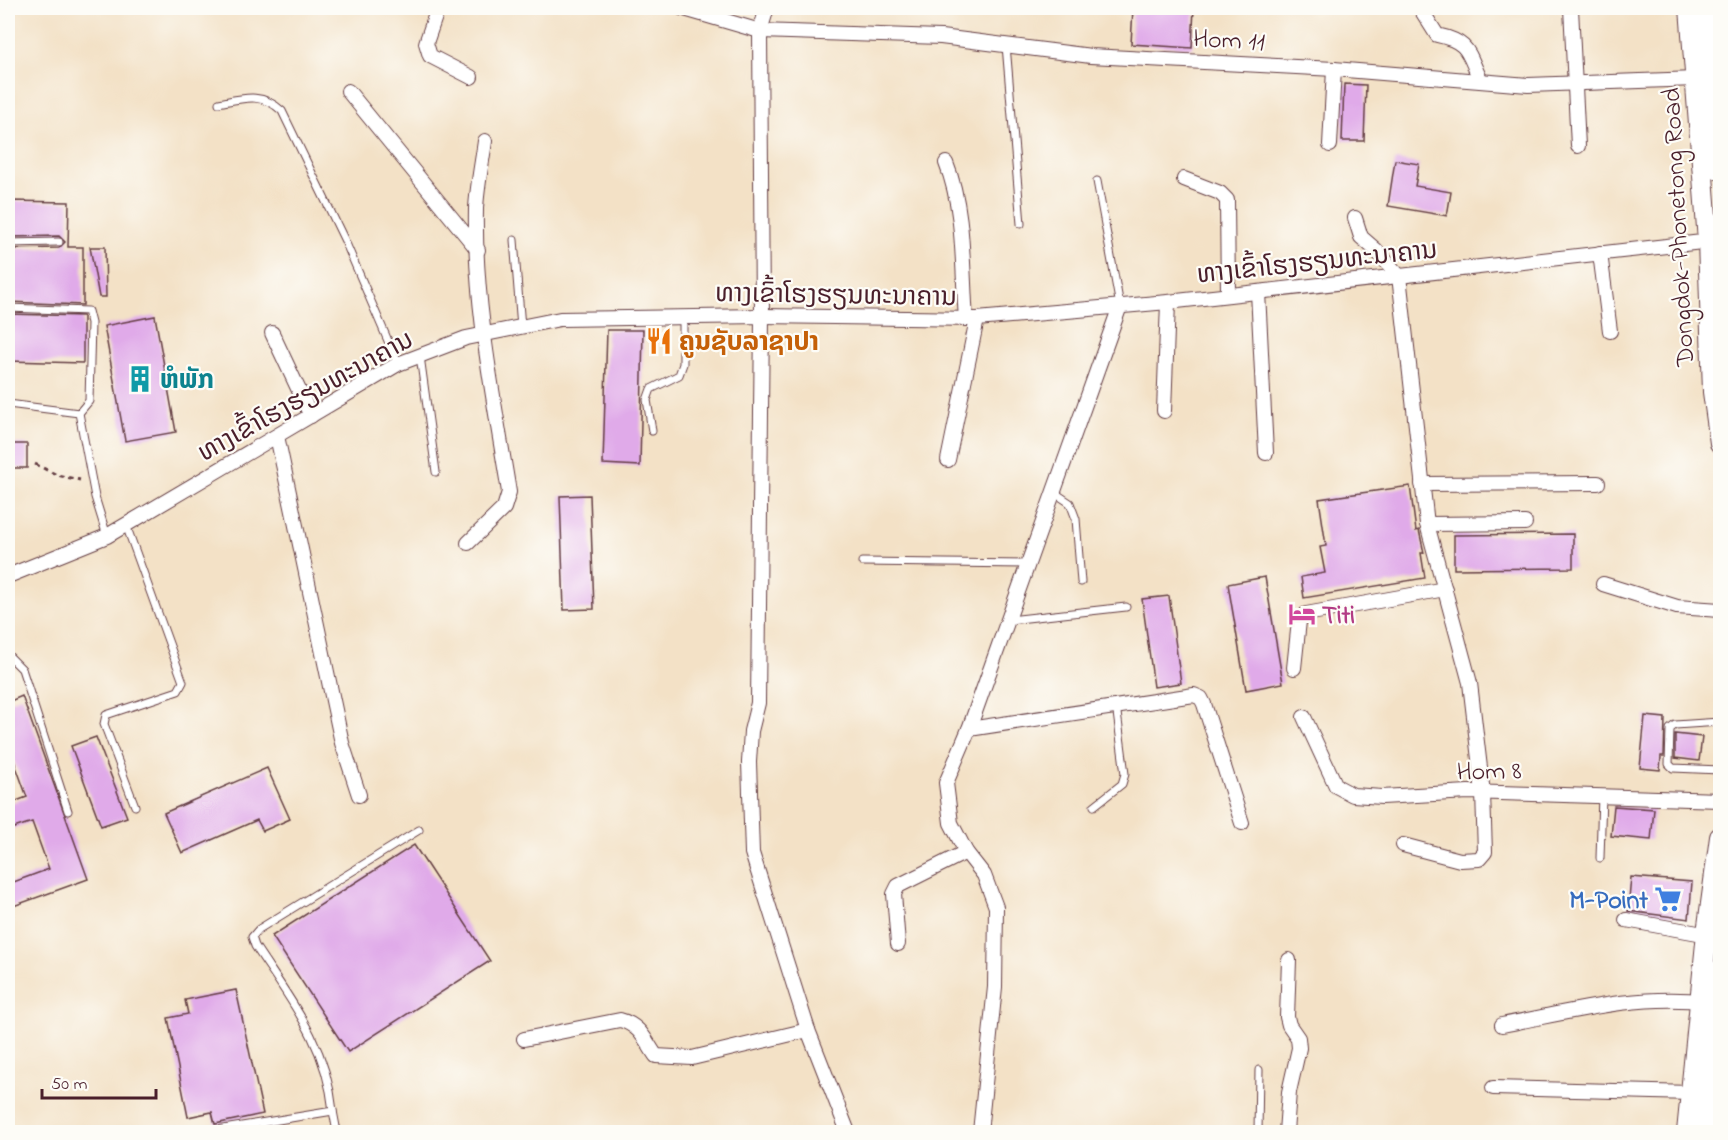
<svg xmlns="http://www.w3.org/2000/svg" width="1728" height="1140" viewBox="0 0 1728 1140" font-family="'Indie Flower','Noto Sans Lao',sans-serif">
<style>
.building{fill:#e0aae9}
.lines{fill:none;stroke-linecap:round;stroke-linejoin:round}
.service-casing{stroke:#633c42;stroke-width:9}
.minor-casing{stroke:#633c42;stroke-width:16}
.secondary-casing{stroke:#633c42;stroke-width:22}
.path{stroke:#633c42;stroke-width:3;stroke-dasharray:4.5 4.5;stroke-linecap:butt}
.service{stroke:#fff;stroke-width:7}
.minor{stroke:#fff;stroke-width:14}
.secondary{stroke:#fff;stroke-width:20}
.labels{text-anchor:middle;stroke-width:4.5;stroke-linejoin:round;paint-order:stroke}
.street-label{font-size:26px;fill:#4a1f2b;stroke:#fdfcf7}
.food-label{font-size:26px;font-weight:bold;fill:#c56008;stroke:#fdfcf7;text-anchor:start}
.culture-label{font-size:26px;font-weight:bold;fill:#0d838f;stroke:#fdfcf7;text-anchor:start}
.hotel-label{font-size:26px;font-weight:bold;fill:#b23c85;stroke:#fdfcf7;text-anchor:start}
.shop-label{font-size:26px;font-weight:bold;fill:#366cbe;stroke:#fdfcf7;text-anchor:end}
</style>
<rect width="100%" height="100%" fill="#fdfcf7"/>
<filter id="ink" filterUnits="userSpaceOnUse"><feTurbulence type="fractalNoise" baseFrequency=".0167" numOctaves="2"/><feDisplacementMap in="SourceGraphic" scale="12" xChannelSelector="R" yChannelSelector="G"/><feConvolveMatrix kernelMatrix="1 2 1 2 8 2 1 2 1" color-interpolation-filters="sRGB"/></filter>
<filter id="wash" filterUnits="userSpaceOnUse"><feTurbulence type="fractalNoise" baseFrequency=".008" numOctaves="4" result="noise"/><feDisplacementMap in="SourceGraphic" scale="24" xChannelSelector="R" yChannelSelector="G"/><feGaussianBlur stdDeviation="1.35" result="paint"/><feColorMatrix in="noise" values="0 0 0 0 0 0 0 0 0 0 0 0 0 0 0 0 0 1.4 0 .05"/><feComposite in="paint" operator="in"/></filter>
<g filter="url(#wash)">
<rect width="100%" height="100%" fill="#f3e1c6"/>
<g id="blocks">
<g class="building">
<path d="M1133,8H1194L1192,48L1131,44Z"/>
<path d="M1344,84L1366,85L1364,141H1342Z"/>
<path d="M1395,160L1419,164L1415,186L1451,192L1447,216L1388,206Z"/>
<path d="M8,201L69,202L68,247H83V305L8,302V249L59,248L65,242L59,236L8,237Z"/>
<path d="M90,247H105L106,297H99Z"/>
<path d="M8,314L83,316V363L8,361Z"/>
<path d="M155,316L176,432L125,441L104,326Z"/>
<path d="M607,330H643L640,466L603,464Z"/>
<rect x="8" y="444" width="19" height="24"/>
<path d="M1410,486L1416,531L1419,530L1424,553H1421L1425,578L1304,598L1301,577L1325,573L1320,547L1326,546L1319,499Z"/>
<path d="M590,495L594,609L564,610L560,496Z"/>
<path d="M1573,534V568L1454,569V535Z"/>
<path d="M1265,577L1283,683L1246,690L1228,584Z"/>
<path d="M1169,596L1181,683L1154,687L1142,599Z"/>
<path d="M22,696L88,879L8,908V884L49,869L32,822L8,830V804L27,797L8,744V702Z"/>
<path d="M1645,716L1665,718L1664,756H1661L1660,770L1640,768Z"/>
<path d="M1675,734L1702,737L1699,761L1675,758Z"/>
<path d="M96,737L127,817L101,826L71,746Z"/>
<path d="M267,768L290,819L263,831L257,820L182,853L164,813Z"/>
<path d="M1614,806L1654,809L1651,840L1611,836Z"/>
<path d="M414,845L490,961L348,1052L272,936Z"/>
<path d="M1631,877L1692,882L1689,919L1628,911Z"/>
<path d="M236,990L263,1114L215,1124L212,1112L188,1117L168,1018L188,1014L185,1000Z"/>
</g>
</g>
</g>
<g filter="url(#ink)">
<use href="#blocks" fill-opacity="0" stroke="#633c42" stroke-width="1.5"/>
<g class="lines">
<defs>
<g id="service">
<path d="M1006,45L1021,224"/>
<path d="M219,103C244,98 262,92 282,111L345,241L398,364"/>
<path d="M1097,181L1120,306"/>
<path d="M514,240L521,327"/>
<path d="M8,243L59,242"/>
<path d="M8,308L88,311L91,323L89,401L79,413"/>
<path d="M420,356L436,472"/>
<path d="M8,404L79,413L95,497L107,536"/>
<path d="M652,431L647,400L651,389L679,375L683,364V316"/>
<path d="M1055,493L1070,503L1076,519L1081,582"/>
<path d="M126,525L183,682L178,691L106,715L104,724L135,806"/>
<path d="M862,562L1028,564"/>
<path d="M1009,620L1126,607"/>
<path d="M8,655L22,669L68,811"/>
<path d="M1720,722L1675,725L1670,729L1669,764L1673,768L1720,770"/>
<path d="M1094,806L1122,784L1125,774L1116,705"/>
<path d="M1600,858L1602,795"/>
<path d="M333,1111L337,1132"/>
<path d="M205,1132L333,1111C326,1043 291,1001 255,946L252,937L259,929L419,830"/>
<path d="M1258,1132L1259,1070"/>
</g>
<g id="minor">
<path d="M438,8L426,43L430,56L471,77"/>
<path d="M681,8L760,31L941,37L1091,56L1334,69L1528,85L1696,79"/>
<path d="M767,8L760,31L762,316L758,703L751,731L749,762L752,853L808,1030L848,1132"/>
<path d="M1420,8L1437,35C1470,42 1467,52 1481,81"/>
<path d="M1571,8L1578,146"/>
<path d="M348,91L478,250"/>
<path d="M1330,145L1334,69"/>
<path d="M946,163C965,210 962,269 966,319"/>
<path d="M1184,179L1220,193L1227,200L1228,295"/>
<path d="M1355,218L1361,237L1376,250L1399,276L1427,524L1470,683L1483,793L1485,852L1479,859L1460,860L1403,845"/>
<path d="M1600,253L1610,331"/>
<path d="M1258,292L1266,453"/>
<path d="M272,333L311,416"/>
<path d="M1164,411L1168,302"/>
<path d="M277,436L342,743L359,795"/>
<path d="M948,460L977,319"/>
<path d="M1422,484L1598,483"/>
<path d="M1427,524L1525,523"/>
<path d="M468,543L504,508L509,492C494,399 474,304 476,209C477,187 482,163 485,141"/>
<path d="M8,576L107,536L398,364L466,338L560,319L762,316L977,319L1168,302L1720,240"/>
<path d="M1603,584L1677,607L1720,610"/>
<path d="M1294,668L1299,621L1306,614L1445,589"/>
<path d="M1304,717L1336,786L1353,795L1382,797L1468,792L1720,800"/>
<path d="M969,729L1194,695L1201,698L1204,704L1242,823"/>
<path d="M1626,920L1720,937"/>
<path d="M898,944L894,894L898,886L966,852"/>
<path d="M1502,1025C1570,1012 1638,993 1707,1002"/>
<path d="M524,1039L620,1020C640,1025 645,1040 656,1056L692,1058L808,1030"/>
<path d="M1493,1088L1692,1093"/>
<path d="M980,1132L995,987L996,907L984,875L966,852L951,823L946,783L969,729L1120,306"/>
<path d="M1286,1132L1289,1092L1299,1048L1298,1038L1289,1025L1287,1017L1289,960"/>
</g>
<g id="secondary">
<path d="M1690,8L1708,241L1713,392L1720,443"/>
<path d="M1709,8L1720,170"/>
<path d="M1687,1132L1707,933L1720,837"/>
<path d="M1704,1132L1720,970"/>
</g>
</defs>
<use href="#service" class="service-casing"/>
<use href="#minor" class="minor-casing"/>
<use href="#secondary" class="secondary-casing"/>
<path class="path" d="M35,464L57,475L80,480"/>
<use href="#service" class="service"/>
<use href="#minor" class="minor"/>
<use href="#secondary" class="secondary"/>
</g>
</g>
<defs>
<symbol id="restaurant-bare" viewBox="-9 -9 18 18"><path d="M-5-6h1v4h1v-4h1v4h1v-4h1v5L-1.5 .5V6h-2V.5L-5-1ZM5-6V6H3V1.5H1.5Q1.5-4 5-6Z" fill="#e8710a" stroke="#fdfcf7" stroke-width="2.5" paint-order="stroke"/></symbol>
<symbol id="building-bare" viewBox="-9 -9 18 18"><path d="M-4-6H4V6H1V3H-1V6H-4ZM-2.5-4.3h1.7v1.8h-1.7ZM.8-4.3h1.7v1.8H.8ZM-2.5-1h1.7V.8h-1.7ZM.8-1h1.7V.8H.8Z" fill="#0f9aa8" stroke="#fdfcf7" stroke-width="2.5" paint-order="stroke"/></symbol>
<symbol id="hotel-bare" viewBox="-9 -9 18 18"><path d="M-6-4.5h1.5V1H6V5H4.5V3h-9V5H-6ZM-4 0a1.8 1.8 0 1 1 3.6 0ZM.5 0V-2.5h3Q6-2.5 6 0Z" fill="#d1479c" stroke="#fdfcf7" stroke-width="2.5" paint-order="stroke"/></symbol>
<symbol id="supermarket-bare" viewBox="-9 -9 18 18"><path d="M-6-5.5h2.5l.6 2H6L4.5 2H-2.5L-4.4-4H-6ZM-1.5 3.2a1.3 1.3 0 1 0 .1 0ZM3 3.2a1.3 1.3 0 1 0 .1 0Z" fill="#3f7fe0" stroke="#fdfcf7" stroke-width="2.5" paint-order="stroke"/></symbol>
</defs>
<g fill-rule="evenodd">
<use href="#restaurant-bare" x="640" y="322" width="38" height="38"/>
<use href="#building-bare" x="121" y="360" width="38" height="38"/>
<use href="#hotel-bare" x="1283" y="595" width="38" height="38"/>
<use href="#supermarket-bare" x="1649" y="880" width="38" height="38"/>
</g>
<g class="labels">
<g class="street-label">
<text transform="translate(1229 39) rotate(3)" y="9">Hom 11</text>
<text transform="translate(1677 227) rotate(-93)" y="9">Dongdok-Phonetong Road</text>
<text transform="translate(1317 261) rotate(-6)" y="9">ທາງເຂົ້າໂຮງຮຽນທະນາຄານ</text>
<text transform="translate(836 294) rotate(1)" y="9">ທາງເຂົ້າໂຮງຮຽນທະນາຄານ</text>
<text transform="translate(305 395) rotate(-29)" y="9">ທາງເຂົ້າໂຮງຮຽນທະນາຄານ</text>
<text transform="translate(1489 770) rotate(-1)" y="9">Hom 8</text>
</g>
<g class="food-label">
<text x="679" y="350">ຄູນຊັບລາຊາປາ</text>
</g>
<g class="culture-label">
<text x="160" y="388">ຫໍພັກ</text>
</g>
<g class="hotel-label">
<text x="1322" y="623">Titi</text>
</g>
<g class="shop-label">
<text x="1648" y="908">M-Point</text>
</g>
</g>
<rect width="1728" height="1140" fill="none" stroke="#fdfcf7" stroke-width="30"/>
<path d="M42 1089v9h114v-9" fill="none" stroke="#4a1f2b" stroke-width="3"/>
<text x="51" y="1089" font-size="18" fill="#4a1f2b" stroke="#fdfcf7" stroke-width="4.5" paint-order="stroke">50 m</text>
</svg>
